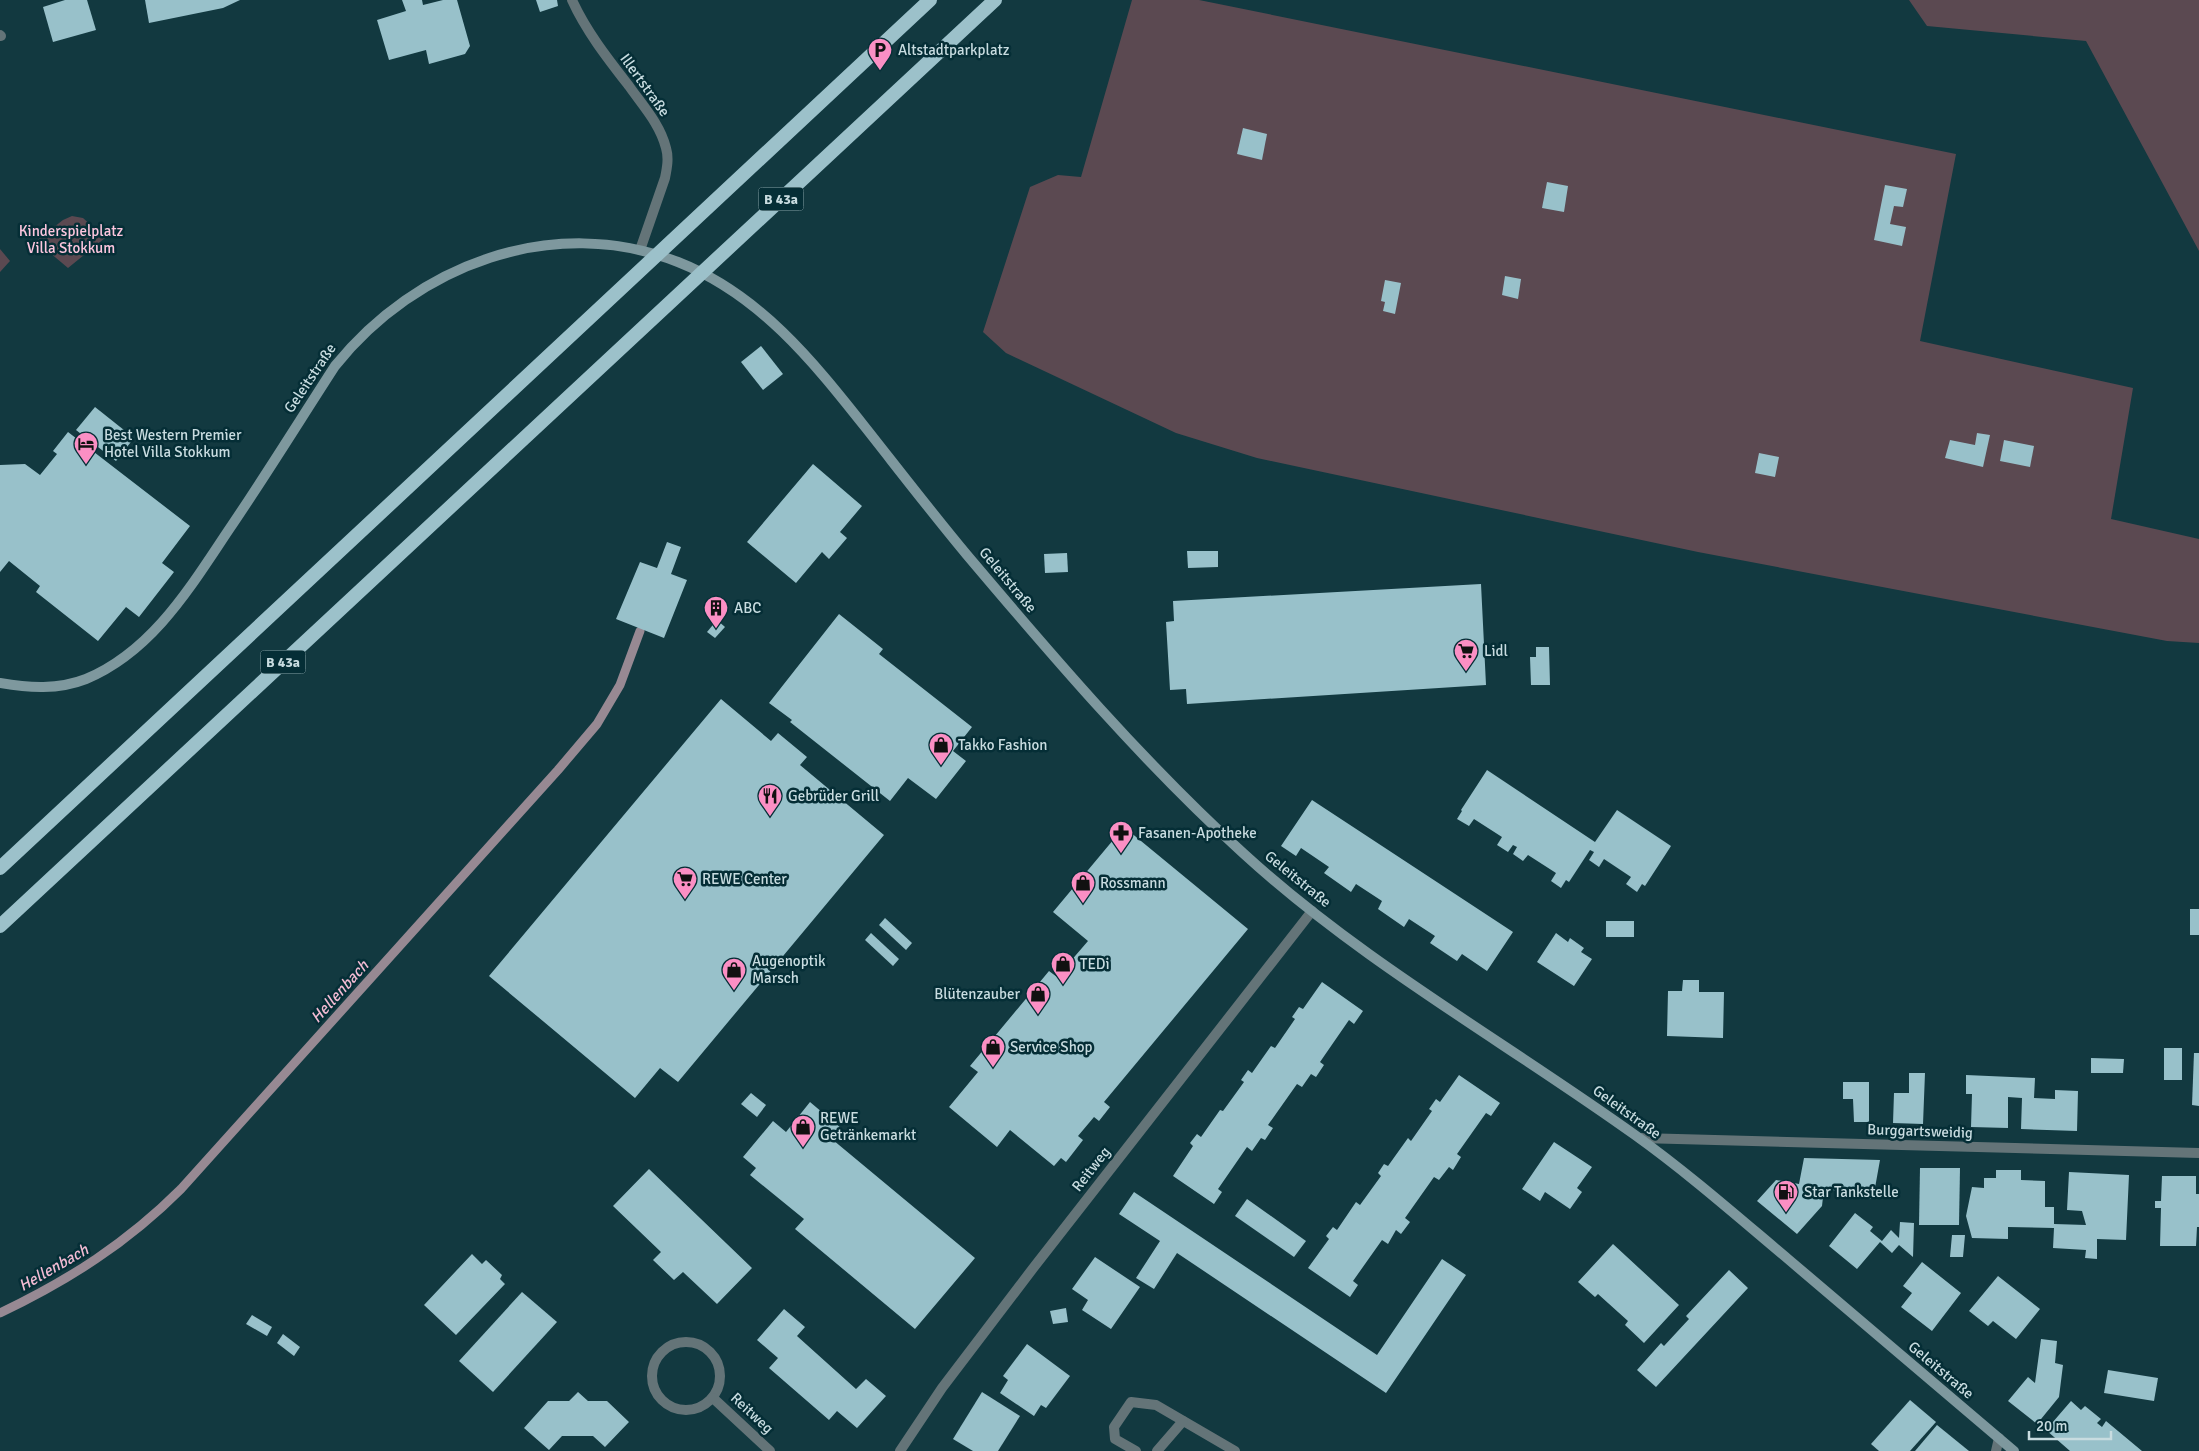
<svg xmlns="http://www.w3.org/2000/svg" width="2199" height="1451" viewBox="0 0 2199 1451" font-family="Signika,sans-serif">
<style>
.green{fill:#5b4951}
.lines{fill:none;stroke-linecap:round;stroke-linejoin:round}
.stream{stroke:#978993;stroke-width:9}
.building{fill:#98c1ca}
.minor{stroke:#647478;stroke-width:10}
.secondary{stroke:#7e989e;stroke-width:10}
.trunk{stroke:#9cc1ca;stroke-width:14}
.labels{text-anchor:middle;stroke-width:5;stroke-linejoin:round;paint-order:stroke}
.shield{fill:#052e36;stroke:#8ea8ad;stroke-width:1}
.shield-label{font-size:14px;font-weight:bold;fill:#c8dce0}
.poi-label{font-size:15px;fill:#c8dce0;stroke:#052e36;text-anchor:start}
.street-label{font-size:15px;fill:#c8dce0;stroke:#052e36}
.park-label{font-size:15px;fill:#fdc6de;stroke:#052e36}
.water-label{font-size:16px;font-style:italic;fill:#f2bbd3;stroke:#052e36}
</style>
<rect width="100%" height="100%" fill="#123940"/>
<g class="green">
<path d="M1132,0H1199L1956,154L1920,341L2133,388L2111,519L2199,539V643L2167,641L1698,552L1257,458L1176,433L1006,353L983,332L1030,187L1058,175L1081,177Z"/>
<path d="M1909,0H2199V251L2086,41L1927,26Z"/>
<path d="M72,216L83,218L105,238L68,268L36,241L63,220Z"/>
<path d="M0,249L10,261L0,272Z"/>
</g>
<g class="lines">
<path class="stream" d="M0,1313C69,1280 127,1243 181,1189L558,770L597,724L620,685L640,631"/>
</g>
<g class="building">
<path d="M65,0H87L96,30L53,42L43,7Z"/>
<path d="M145,0H240L223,8L149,23Z"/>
<path d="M402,0H422L423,5L443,0H457L470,46L465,54L429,64L426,50L389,60L377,20L406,11Z"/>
<path d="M536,0H557L558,6L540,12Z"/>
<path d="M1243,128L1267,134L1262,160L1237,154Z"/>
<path d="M1547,182L1568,186L1564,212L1542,208Z"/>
<path d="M1885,185L1907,189L1903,207L1894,206L1890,224L1906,227L1902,246L1874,240Z"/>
<path d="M1505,276L1521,279L1518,299L1502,295Z"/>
<path d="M1385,280L1401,283L1395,314L1383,311L1385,302L1381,301Z"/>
<path d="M761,346L783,374L763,390L741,362Z"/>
<path d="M95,407L134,438L116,461L76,430Z"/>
<path d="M68,432L190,526L162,563L174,572L139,617L126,607L98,641L36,592L40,586L9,561L0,572V465L25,464L40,475L57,454L53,451Z"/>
<path d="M1977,433L1990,435L1983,467L1945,458L1950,440L1975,445Z"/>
<path d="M2004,440L2034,446L2030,467L2000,461Z"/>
<path d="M1759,453L1779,457L1775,477L1755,473Z"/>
<path d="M813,464L862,506L840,532L847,538L829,559L822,552L796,583L747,542Z"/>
<path d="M667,542L681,547L671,574L687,580L664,638L616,619L640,562L657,568Z"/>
<path d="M1187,551H1218V567L1188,568Z"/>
<path d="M1067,553L1068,572L1045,573L1044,554Z"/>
<path d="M1481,584L1486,685L1187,704L1186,689L1170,690L1166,622L1174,621L1173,601Z"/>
<path d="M839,614L883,649L879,654L972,727L953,751L966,761L936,799L908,778L890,801L790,722L792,720L769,703Z"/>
<path d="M717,620L725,627L715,638L707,632Z"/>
<path d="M1536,647H1549L1550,685H1531L1530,657H1536Z"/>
<path d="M721,699L771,741L778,733L807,757L800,765L884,835L678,1082L660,1068L635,1098L489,976Z"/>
<path d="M1487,770L1595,842L1617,810L1671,846L1645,886L1642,884L1637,892L1626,884L1631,877L1604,859L1599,867L1589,860L1594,852L1590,850L1569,882L1566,880L1561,888L1551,881L1556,873L1528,855L1523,861L1513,854L1517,847L1513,845L1508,852L1497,845L1502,837L1474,819L1469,826L1457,819L1462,811L1461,810Z"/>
<path d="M1312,800L1513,932L1487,971L1462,954L1457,961L1430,943L1435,936L1409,919L1404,927L1378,909L1382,901L1356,884L1351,892L1324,873L1329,867L1301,848L1296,856L1281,846Z"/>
<path d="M1124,827L1248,929L1104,1102L1110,1107L1099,1121L1094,1117L1078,1136L1083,1140L1066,1162L1061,1158L1054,1166L1010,1130L997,1147L949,1107L978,1072L970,1066L1049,971L1057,977L1088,941L1053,912Z"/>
<rect x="2190" y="909" width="9" height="26"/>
<path d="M885,918L912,943L906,950L879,925Z"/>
<rect x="1606" y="921" width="28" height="16"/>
<path d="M871,933L899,959L893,966L865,940Z"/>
<path d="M1556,933L1568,942L1570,938L1584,948L1581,952L1592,959L1574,986L1537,962Z"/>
<path d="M1683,980H1699V992H1724L1723,1038L1667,1036L1668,991H1682Z"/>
<path d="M1322,982L1363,1011L1354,1024L1349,1020L1320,1062L1324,1065L1316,1077L1311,1074L1302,1087L1297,1084L1268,1125L1273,1128L1265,1140L1261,1138L1252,1151L1247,1147L1218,1189L1222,1192L1214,1204L1173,1176L1193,1146L1190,1143L1197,1134L1201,1137L1220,1110L1223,1111L1244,1082L1241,1080L1248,1070L1252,1073L1271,1046L1275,1048L1295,1019L1292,1017L1299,1007L1303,1009Z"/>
<rect x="2164" y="1048" width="18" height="32"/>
<path d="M2194,1053H2199V1106L2192,1105Z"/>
<path d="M2091,1058L2124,1059L2123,1073H2091Z"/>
<path d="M1909,1073H1925L1923,1124L1893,1123L1894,1093H1909Z"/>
<path d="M1459,1075L1500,1103L1491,1116L1486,1113L1457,1154L1461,1157L1453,1170L1449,1167L1439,1180L1434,1177L1405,1218L1410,1222L1401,1234L1396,1230L1388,1244L1382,1240L1353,1281L1358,1285L1350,1297L1308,1268L1329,1239L1326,1236L1333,1227L1337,1230L1356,1202L1360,1205L1381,1176L1378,1173L1384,1164L1388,1166L1408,1138L1411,1141L1432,1111L1429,1109L1436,1099L1440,1102Z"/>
<path d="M1966,1075L2035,1078L2034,1098L2055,1099V1090L2078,1091L2077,1131L2021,1129L2022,1098L2008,1097V1128L1971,1127L1972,1094H1966Z"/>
<path d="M1843,1082H1869V1122H1854L1853,1099H1843Z"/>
<path d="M751,1093L766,1105L757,1117L741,1104Z"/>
<path d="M810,1102L842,1129L833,1140L975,1258L915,1329L795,1229L804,1219L750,1175L756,1168L743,1157L773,1121L786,1132Z"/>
<path d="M1554,1142L1592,1167L1577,1188L1582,1192L1570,1209L1545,1192L1540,1201L1522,1189Z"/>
<path d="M1804,1158L1880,1160L1873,1199L1824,1188L1822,1206L1797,1234L1757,1201L1776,1180L1799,1184Z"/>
<path d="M1920,1168H1960L1959,1225H1919Z"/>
<path d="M649,1169L752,1268L717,1304L683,1272L674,1280L653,1260L661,1252L613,1206Z"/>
<path d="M1996,1170H2021V1180L2045,1181V1207H2054V1224L2086,1225L2082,1211L2067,1210L2069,1172L2129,1175L2126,1240L2097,1239V1259L2085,1258L2086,1250L2053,1248L2054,1228L2008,1227V1239L1972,1238L1966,1216L1972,1187L1984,1188V1178H1996Z"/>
<path d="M2162,1176H2196V1194H2199V1227H2197L2196,1246H2160L2161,1208H2155V1201H2161Z"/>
<path d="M1134,1192L1377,1355L1442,1259L1466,1275L1386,1393L1177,1253L1154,1289L1136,1278L1160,1241L1119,1214Z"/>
<path d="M1247,1199L1306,1241L1294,1257L1235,1216Z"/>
<path d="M1855,1213L1873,1227L1870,1231L1882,1241L1891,1230L1899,1238L1900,1222L1914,1223L1913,1257L1899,1245L1892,1253L1880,1242L1857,1269L1829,1246Z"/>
<path d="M1952,1235H1965L1963,1257H1950Z"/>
<path d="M1613,1244L1679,1305L1644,1343L1625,1325L1628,1321L1598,1294L1595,1297L1578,1282Z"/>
<path d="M472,1254L482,1264L486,1260L502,1275L500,1279L505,1284L456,1335L424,1305Z"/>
<path d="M1095,1257L1140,1287L1111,1329L1082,1310L1088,1300L1072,1289Z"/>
<path d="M1922,1262L1961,1293L1932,1331L1901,1307L1912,1293L1903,1286Z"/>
<path d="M1729,1270L1748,1288L1656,1387L1637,1370L1661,1343L1664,1346L1689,1319L1686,1316Z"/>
<path d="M1998,1276L2040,1309L2016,1339L1993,1321L1988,1326L1969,1311Z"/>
<path d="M522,1292L557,1322L493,1392L459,1361Z"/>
<path d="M1066,1308L1068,1322L1053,1324L1050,1311Z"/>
<path d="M784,1309L805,1327L797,1336L856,1389L866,1379L886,1396L857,1428L837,1411L829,1420L769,1368L778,1358L757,1340Z"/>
<path d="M252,1315L272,1327L267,1336L246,1324Z"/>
<path d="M283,1334L300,1347L294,1356L277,1343Z"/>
<path d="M2041,1339L2057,1341L2055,1363L2063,1365L2059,1397L2037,1424L2008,1401L2028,1377L2035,1383Z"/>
<path d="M1027,1344L1070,1376L1046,1408L1041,1405L1034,1416L1000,1393L1008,1380L1003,1376Z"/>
<path d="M2108,1370L2158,1378L2154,1401L2104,1393Z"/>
<path d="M578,1392L588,1401H607L629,1422L605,1447L593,1436H562L549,1450L524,1428L548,1401H569Z"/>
<path d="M982,1392L1020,1416L998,1451H973L953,1439Z"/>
<path d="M1910,1400L1936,1422L1910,1451H1879L1871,1444Z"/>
<path d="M2071,1401L2081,1410L2085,1406L2101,1419L2097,1423L2102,1427L2106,1421L2142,1451H2070L2046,1430Z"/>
<path d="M1937,1425L1969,1451H1915Z"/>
</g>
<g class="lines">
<g class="minor">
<path d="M572,0C586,31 608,59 629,86C643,106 660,124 666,148C669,158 667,168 665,178L640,250"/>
<path d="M0,35L1,36"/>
<path d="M1640,1138L2199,1153"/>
<circle cx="686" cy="1376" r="34"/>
<path d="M713,1398L770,1451"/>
<path d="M900,1451L942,1388L1034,1267L1312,911"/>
<path d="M1136,1451L1115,1439L1114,1427L1131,1402L1156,1405L1235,1451"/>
<path d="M1157,1451L1183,1421"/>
<path d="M1996,1451L1999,1438"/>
</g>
<path class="secondary" d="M0,683C29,688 58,690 86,679C153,651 191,586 230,528C266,475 300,420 335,366C416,265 553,213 678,262C759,294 812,360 865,427C899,470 932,513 967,555C1054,658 1143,762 1243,853C1362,962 1504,1041 1635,1135C1688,1173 1738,1217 1788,1259C1864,1323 1939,1387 2014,1451"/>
<g class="trunk">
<path d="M0,868L930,0"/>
<path d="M0,926L995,0"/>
</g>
</g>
<defs>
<symbol id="parking-pin" viewBox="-11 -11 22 30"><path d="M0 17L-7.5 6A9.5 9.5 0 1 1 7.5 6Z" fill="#fb8fc4" stroke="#052e36"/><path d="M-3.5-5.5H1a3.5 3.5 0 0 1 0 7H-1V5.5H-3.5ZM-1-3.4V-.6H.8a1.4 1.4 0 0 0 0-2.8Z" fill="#111"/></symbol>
<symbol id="hotel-pin" viewBox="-11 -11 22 30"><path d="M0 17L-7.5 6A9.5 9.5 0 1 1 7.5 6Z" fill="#fb8fc4" stroke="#052e36"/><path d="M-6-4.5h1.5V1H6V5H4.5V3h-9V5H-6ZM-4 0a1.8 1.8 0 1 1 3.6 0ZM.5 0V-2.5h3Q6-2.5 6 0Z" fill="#111"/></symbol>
<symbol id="building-pin" viewBox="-11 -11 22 30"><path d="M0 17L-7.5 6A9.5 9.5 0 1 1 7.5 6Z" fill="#fb8fc4" stroke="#052e36"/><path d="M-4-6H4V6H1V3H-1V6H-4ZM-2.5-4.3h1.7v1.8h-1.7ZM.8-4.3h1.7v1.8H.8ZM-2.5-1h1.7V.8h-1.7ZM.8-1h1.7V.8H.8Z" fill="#111"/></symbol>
<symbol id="supermarket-pin" viewBox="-11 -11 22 30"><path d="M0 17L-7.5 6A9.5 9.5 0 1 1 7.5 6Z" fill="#fb8fc4" stroke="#052e36"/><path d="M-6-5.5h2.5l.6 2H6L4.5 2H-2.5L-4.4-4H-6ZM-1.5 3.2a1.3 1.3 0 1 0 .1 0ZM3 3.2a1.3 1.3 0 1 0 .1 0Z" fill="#111"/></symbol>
<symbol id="shop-pin" viewBox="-11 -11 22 30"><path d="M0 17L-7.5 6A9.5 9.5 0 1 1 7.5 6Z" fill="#fb8fc4" stroke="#052e36"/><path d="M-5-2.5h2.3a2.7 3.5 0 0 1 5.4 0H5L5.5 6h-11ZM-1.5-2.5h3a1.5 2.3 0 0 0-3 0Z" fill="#111"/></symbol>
<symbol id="restaurant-pin" viewBox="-11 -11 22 30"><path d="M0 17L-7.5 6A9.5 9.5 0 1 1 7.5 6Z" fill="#fb8fc4" stroke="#052e36"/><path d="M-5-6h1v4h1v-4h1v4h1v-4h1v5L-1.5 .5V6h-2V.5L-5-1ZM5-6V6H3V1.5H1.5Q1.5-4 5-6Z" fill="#111"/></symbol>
<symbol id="pharmacy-pin" viewBox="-11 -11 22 30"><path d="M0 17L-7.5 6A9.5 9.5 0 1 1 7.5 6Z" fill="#fb8fc4" stroke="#052e36"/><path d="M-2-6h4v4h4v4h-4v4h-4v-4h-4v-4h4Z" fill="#111"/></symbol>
<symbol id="fuel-pin" viewBox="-11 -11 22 30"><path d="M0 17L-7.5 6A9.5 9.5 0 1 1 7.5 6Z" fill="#fb8fc4" stroke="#052e36"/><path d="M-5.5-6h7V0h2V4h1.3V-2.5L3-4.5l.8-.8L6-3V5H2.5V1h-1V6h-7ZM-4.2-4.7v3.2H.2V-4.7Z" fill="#111"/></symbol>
</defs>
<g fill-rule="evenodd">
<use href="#parking-pin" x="866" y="36" width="28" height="38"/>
<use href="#hotel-pin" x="72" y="430" width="28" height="38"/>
<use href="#building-pin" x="702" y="594" width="28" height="38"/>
<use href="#supermarket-pin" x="1452" y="637" width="28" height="38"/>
<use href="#shop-pin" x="927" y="731" width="28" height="38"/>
<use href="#restaurant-pin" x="756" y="782" width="28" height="38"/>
<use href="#pharmacy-pin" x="1107" y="819" width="28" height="38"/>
<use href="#supermarket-pin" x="671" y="865" width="28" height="38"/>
<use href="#shop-pin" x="1069" y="869" width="28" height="38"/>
<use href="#shop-pin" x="1049" y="950" width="28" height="38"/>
<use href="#shop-pin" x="720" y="956" width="28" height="38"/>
<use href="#shop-pin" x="1024" y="980" width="28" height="38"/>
<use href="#shop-pin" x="979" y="1033" width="28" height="38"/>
<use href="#shop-pin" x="789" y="1113" width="28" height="38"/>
<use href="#fuel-pin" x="1772" y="1178" width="28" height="38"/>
</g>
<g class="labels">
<g class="shield">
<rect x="758.5" y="187.5" width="45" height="23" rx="4"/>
<rect x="260.5" y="650.5" width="45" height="23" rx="4"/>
</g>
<g class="shield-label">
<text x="781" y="204">B 43a</text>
<text x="283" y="667">B 43a</text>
</g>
<g class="poi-label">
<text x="898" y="55">Altstadtparkplatz</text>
<text x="104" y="440">Best Western Premier<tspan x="104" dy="17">Hotel Villa Stokkum</tspan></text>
<text x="734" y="613">ABC</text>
<text x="1484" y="656">Lidl</text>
<text x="958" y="750">Takko Fashion</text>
<text x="788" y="801">Gebrüder Grill</text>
<text x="1138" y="838">Fasanen-Apotheke</text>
<text x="702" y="884">REWE Center</text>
<text x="1100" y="888">Rossmann</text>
<text x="752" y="966">Augenoptik<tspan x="752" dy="17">Marsch</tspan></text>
<text x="1080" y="969">TEDi</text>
<text x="1020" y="999" text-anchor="end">Blütenzauber</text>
<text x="1010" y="1052">Service Shop</text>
<text x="820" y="1123">REWE<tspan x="820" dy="17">Getränkemarkt</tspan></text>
<text x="1804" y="1197">Star Tankstelle</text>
</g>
<g class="street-label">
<text transform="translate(645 85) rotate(54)" y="5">Illertstraße</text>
<text transform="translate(310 378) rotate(-56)" y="5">Geleitstraße</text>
<text transform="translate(1008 580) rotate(50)" y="5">Geleitstraße</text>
<text transform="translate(1298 879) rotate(39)" y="5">Geleitstraße</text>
<text transform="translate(1627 1112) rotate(36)" y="5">Geleitstraße</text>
<text transform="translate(1920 1131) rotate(2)" y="5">Burggartsweidig</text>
<text transform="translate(1091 1169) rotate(-52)" y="5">Reitweg</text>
<text transform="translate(1941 1370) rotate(40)" y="5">Geleitstraße</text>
<text transform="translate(752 1413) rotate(43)" y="5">Reitweg</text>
</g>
<g class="park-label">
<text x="71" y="236">Kinderspielplatz<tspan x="71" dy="17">Villa Stokkum</tspan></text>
</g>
<g class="water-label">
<text transform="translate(339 991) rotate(-48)" y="6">Hellenbach</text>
<text transform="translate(53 1267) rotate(-30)" y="6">Hellenbach</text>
</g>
</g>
<path d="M2029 1431v8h82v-8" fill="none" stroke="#c8dce0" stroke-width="2.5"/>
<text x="2036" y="1431" font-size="15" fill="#c8dce0" stroke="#052e36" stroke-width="4" paint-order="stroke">20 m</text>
</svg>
